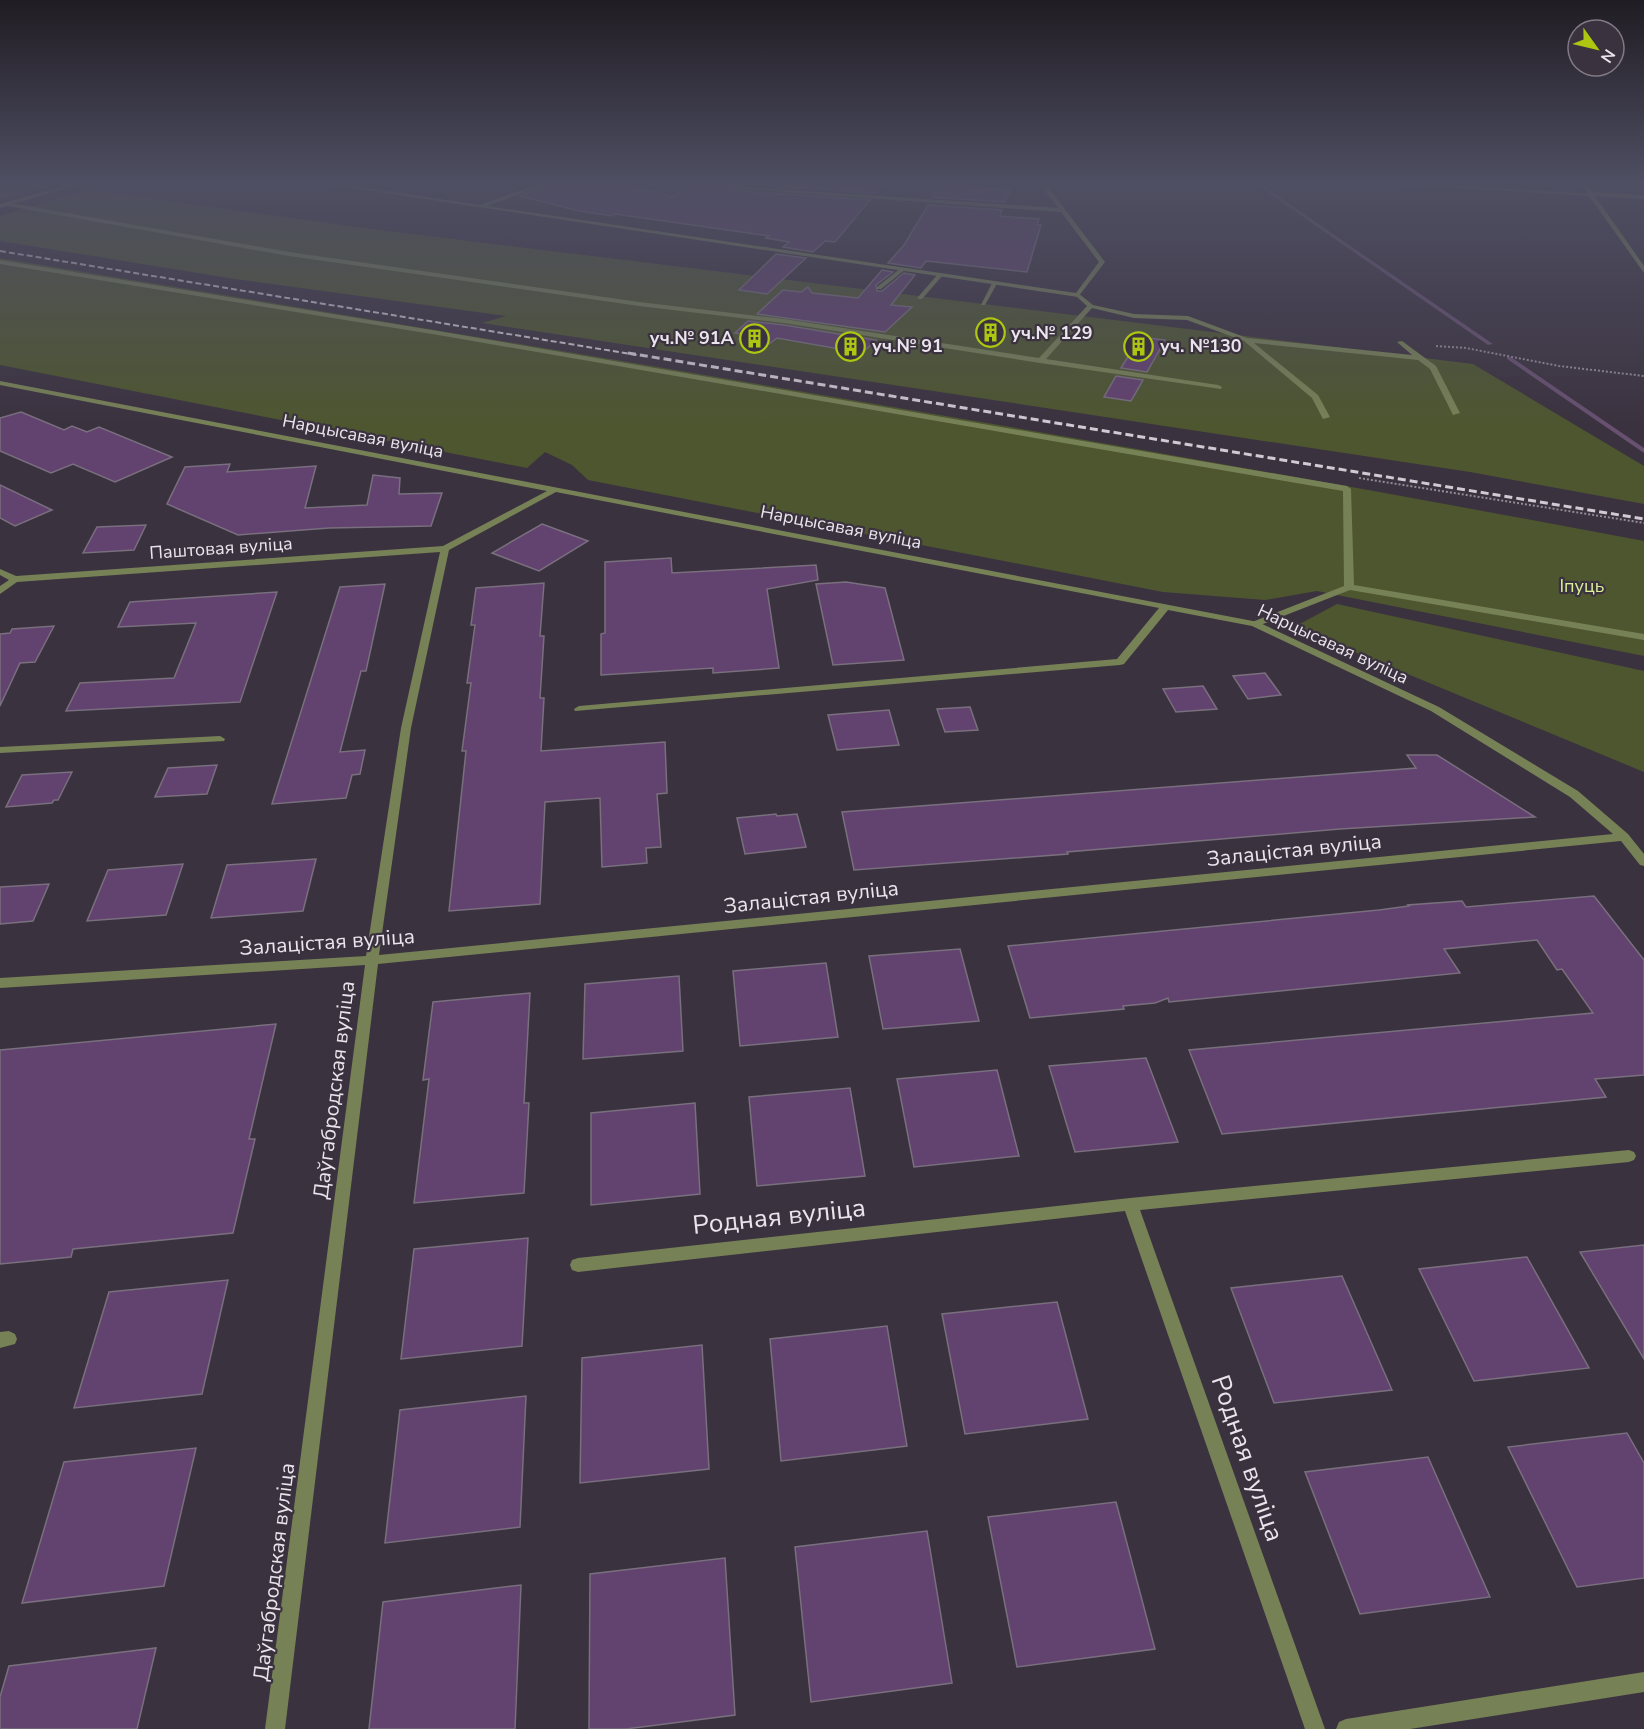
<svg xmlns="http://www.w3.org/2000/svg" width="1644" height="1729" viewBox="0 0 1644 1729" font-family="'Nunito Sans',sans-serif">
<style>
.green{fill:#4e5630}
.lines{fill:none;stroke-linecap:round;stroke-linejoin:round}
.stream{fill:#675070;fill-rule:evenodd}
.building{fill:#62426f;stroke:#796f7e;stroke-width:1.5}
.path{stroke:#938b96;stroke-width:2;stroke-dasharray:2 2;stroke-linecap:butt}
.service{fill:#778156;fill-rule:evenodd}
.minor{fill:#778156;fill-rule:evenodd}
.tertiary{fill:#778156;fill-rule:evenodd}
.rail-far1{stroke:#d1cad3;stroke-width:2;stroke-dasharray:6 3;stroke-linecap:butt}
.rail{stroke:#d1cad3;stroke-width:3;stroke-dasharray:8 4;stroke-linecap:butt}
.labels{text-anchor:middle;stroke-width:4.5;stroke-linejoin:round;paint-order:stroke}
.far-poi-label{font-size:18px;font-weight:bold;fill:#eae4ec;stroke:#3b323f;text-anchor:start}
.far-street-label{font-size:18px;fill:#eae4ec;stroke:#3b323f}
.far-park-label{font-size:18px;fill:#dbee98;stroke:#3b323f}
.street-label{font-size:21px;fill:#eae4ec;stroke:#3b323f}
.near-street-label{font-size:26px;fill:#eae4ec;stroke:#3b323f}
</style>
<rect width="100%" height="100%" fill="#3b323f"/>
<g class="green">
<path d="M0,183H47L50,186L0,199Z"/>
<path d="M88,190L364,228L1473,364L1644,466V504L1470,472L482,323L506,316L235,279L0,241V216Z"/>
<path d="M0,258C549,349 1098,438 1644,541V656L1317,591L1265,600L1163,592L588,480L572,465L545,452L527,468L0,365Z"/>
<path d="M1337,604L1644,671V772L1294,627Z"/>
</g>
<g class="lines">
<g class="stream">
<path d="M1254,183H1259L1493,344L1488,345Z"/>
<path d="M1507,357H1511L1644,448V453L1507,359Z"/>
</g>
</g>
<g class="building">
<path d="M551,183H616L674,197L687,183H884L876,193L731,184L727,186L728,190L870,200L835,242L825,241L813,252L783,247L789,242L766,238L769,236L615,214L612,216L579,211L520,196Z"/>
<path d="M940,184L962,187L1010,190L1005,202L932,197Z"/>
<path d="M928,205L1002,210L1000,216L1039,219L1037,225H1041L1027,272L926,261L921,268L888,263L904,245Z"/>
<path d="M776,254L806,258L767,294L739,290Z"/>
<path d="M882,270L893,272L876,285L877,291H882L904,273L915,275L891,305L912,307L885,332L757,314L783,290L801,292L808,287L812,293L858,298Z"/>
<path d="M748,321L784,325L876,340L862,353L777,338L769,344L739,339L745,334L735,333Z"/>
<path d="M1140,337L1165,340L1147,372L1121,368Z"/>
<path d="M1116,376L1143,380L1131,401L1104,397Z"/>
<path d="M21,412L64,430L72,426L87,432L99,427L172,457L115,482L73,464L51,473L0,451V418Z"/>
<path d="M230,464L227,472L316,466L305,508L367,505L373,475L400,478L399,494L442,493L431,526L329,528L238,535L167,504L185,467Z"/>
<path d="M0,485L52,510L15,526L0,518Z"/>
<path d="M542,524L588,541L539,571L492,553Z"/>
<path d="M146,525L134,550L83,553L97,527Z"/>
<path d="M671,558L672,573L816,565L818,580L767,589L779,668L713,673V668L601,675V634L605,633V562Z"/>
<path d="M846,582L885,588L904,660L833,665L816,584Z"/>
<path d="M544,583L540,636H544L540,698H544L541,751L665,742L667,793L657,794L661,847L646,848L647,863L602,867L600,798L545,802L540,904L449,911L466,751H462L471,683H467L475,625H471L476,588Z"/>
<path d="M385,584L366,671H361L340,752L365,750L360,774L352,775L346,798L272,804L340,587Z"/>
<path d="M277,592L240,702L66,711L80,683L174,678L196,623L118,627L130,602Z"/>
<path d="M54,626L35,662L20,663L0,706V634L10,633L12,629Z"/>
<path d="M1265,673L1281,695L1248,699L1233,676Z"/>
<path d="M1203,686L1217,709L1176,712L1163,689Z"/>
<path d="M970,707L978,730L945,732L937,709Z"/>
<path d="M889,710L899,745L837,750L828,715Z"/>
<path d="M1407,755H1437L1535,817L1340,829L1067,852L1068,854L854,870L842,812L1416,768Z"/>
<path d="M217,765L207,794L155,797L168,768Z"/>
<path d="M72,772L58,800H54L52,803L6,807L22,775Z"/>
<path d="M776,814L777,816L797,814L806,847L745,854L737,818Z"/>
<path d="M316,859L303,911L211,918L227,865Z"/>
<path d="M183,864L166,915L87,921L108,870Z"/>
<path d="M49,884L33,921L0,924V887Z"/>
<path d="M1594,896L1644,960V1075L1595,1079L1606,1097L1222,1134L1189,1050L1593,1013L1562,969L1557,970L1537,940L1444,949L1460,973L1169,1002L1168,998L1155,1003L1123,1006L1124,1009L1030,1018L1008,946L1379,910L1409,906L1408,905L1462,901L1466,907Z"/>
<path d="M960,949L979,1021L883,1029L869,956Z"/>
<path d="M826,963L838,1037L740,1046L733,971Z"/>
<path d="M679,976L683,1051L583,1059L585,984Z"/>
<path d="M530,993L524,1103H529L524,1193L414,1203L429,1079L423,1080L433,1002Z"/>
<path d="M276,1024L249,1139H255L233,1233L73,1249L71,1257L0,1264V1050Z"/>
<path d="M1146,1058L1178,1142L1075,1152L1049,1066Z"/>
<path d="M997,1070L1019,1156L914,1167L897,1079Z"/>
<path d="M850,1088L865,1176L757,1186L749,1097Z"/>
<path d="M695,1103L700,1194L591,1205V1113Z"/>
<path d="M528,1238L522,1346L401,1359L414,1249Z"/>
<path d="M1644,1245V1359L1580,1252Z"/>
<path d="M1527,1257L1589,1368L1474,1381L1419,1269Z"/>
<path d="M1342,1276L1392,1390L1274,1403L1231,1288Z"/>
<path d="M228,1280L202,1394L74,1408L109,1292Z"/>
<path d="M1057,1302L1088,1419L965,1434L942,1314Z"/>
<path d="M887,1326L907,1446L781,1461L770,1339Z"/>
<path d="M702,1345L709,1469L580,1483L582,1358Z"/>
<path d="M526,1396L520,1527L385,1543L400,1410Z"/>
<path d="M1627,1433L1644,1463V1578L1577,1587L1508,1447Z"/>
<path d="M196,1448L164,1586L22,1603L64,1462Z"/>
<path d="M1428,1457L1490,1597L1360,1614L1305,1472Z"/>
<path d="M1116,1502L1155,1649L1017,1667L988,1517Z"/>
<path d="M927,1531L952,1683L811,1702L795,1547Z"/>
<path d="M725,1558L735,1715L626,1729H589L590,1574Z"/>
<path d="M521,1585L515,1729H369L383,1602Z"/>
<path d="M156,1648L137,1729H0V1697L9,1666Z"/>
</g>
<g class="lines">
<g class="path">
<path d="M1436,346L1466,348L1559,366L1644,376"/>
<path d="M1359,478L1644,523"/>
</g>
<g class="service">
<path d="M1379,183H1418L1593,194L1590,196Z"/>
<path d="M4,202L289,252L639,302L784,319L1039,358L1087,306L1076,296V294L1078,293L1093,305L1134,314L1188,316L1247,338L1412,355L1397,342L1402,341L1436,366L1460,413L1453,415L1430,369L1418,360L1254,343L1318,395L1330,417L1323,419L1312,398L1244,341L1187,320L1134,318L1092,308L1046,359L1218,385L1222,387L1221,389L1040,363L784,323L639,306L289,256L2,205Z"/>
<path d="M0,260L438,331L1347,486L1351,489L1354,585L1644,634V640L1350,590L1258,626H1252V622L1344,586L1343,491L438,335L0,264Z"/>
<path d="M901,268L906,269L881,289H877V287Z"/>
<path d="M938,274L943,275L922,299H918V297Z"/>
<path d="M993,281L998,282L985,305H981Z"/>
</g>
<g class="minor">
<path d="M318,183H334L480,205L540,183H549L487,206L1076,293L1099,262L1061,212L728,188L731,186L1058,208L1039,183H1045L1105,262L1078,297Z"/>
<path d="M1580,183H1586L1592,192L1644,195V199L1595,196L1644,266V273Z"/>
<path d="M0,381L1258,622L1439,707L1578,791L1628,834L1644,854V866L1640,865L1621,841L378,964L285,1729H265L365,965L0,988V978L366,956L401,728L440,552L17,582L0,594V586L9,580L0,575V569L16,576L443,546L547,491L0,385ZM556,492L1159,608L1117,659L579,706L574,709L575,711L1120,665L1124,664L1168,610L1252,626L1431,711L1570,797L1613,834L379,955L411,728L449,550Z"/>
<path d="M220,736L225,739L224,741L0,753V747Z"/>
<path d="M1629,1150L1634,1152L1636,1156L1634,1160L1629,1162L1140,1210L1325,1729H1305L1125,1211L578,1272L572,1270L570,1265L572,1260L578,1258L1130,1198Z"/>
<path d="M9,1331L15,1334L17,1339L15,1344L0,1348V1332Z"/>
<path d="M1644,1672V1692L1410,1729H1336L1339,1722L1346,1719Z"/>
</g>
<path class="tertiary" d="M74,183H84L0,208V204Z"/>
<path class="rail-far1" d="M0,251L637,355"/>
<path class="rail" d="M628,353L1644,519"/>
</g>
<linearGradient id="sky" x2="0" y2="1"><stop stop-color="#201c23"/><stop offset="0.43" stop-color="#4f4f63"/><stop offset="1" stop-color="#4f4f63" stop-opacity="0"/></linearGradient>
<rect width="1644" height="425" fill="url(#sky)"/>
<defs>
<symbol id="building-ring" viewBox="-11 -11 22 22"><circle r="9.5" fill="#3b323f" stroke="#acc612" stroke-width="1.5"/><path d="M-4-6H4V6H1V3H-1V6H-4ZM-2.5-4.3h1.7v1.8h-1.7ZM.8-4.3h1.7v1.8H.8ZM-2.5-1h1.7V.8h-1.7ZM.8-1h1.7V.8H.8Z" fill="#acc612"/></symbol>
</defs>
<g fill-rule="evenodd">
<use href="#building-ring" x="974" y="316" width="33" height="33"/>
<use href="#building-ring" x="738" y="322" width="33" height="33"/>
<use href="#building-ring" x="834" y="330" width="33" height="33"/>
<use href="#building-ring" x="1122" y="330" width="33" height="33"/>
</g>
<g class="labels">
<g class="far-poi-label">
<text x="1011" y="339">уч.№ 129</text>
<text x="734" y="344" text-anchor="end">уч.№ 91А</text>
<text x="872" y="352">уч.№ 91</text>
<text x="1160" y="352">уч. №130</text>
</g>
<g class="far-street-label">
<text transform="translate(363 436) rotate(11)" y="6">Нарцысавая вуліца</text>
<text transform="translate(841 527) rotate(11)" y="6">Нарцысавая вуліца</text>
<text transform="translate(221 548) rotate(-4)" y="6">Паштовая вуліца</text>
<text transform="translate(1333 644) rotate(25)" y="6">Нарцысавая вуліца</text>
</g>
<g class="far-park-label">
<text x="1582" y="592">Іпуць</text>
</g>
<g class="street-label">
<text transform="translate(1294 850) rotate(-6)" y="7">Залацістая вуліца</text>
<text transform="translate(811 897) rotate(-6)" y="7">Залацістая вуліца</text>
<text transform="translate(327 942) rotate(-4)" y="7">Залацістая вуліца</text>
<text transform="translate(334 1090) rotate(-83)" y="7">Даўгабродская вуліца</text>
<text transform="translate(274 1572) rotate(-83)" y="7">Даўгабродская вуліца</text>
</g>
<g class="near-street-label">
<text transform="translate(779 1216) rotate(-6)" y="9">Родная вуліца</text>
<text transform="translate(1248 1458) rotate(71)" y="9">Родная вуліца</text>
</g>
</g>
<g transform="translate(1596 48) rotate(124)"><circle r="28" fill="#3b323f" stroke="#817984" stroke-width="1.5"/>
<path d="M0-4.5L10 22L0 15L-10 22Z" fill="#acc612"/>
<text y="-9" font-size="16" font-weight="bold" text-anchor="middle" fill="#eae4ec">N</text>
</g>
</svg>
